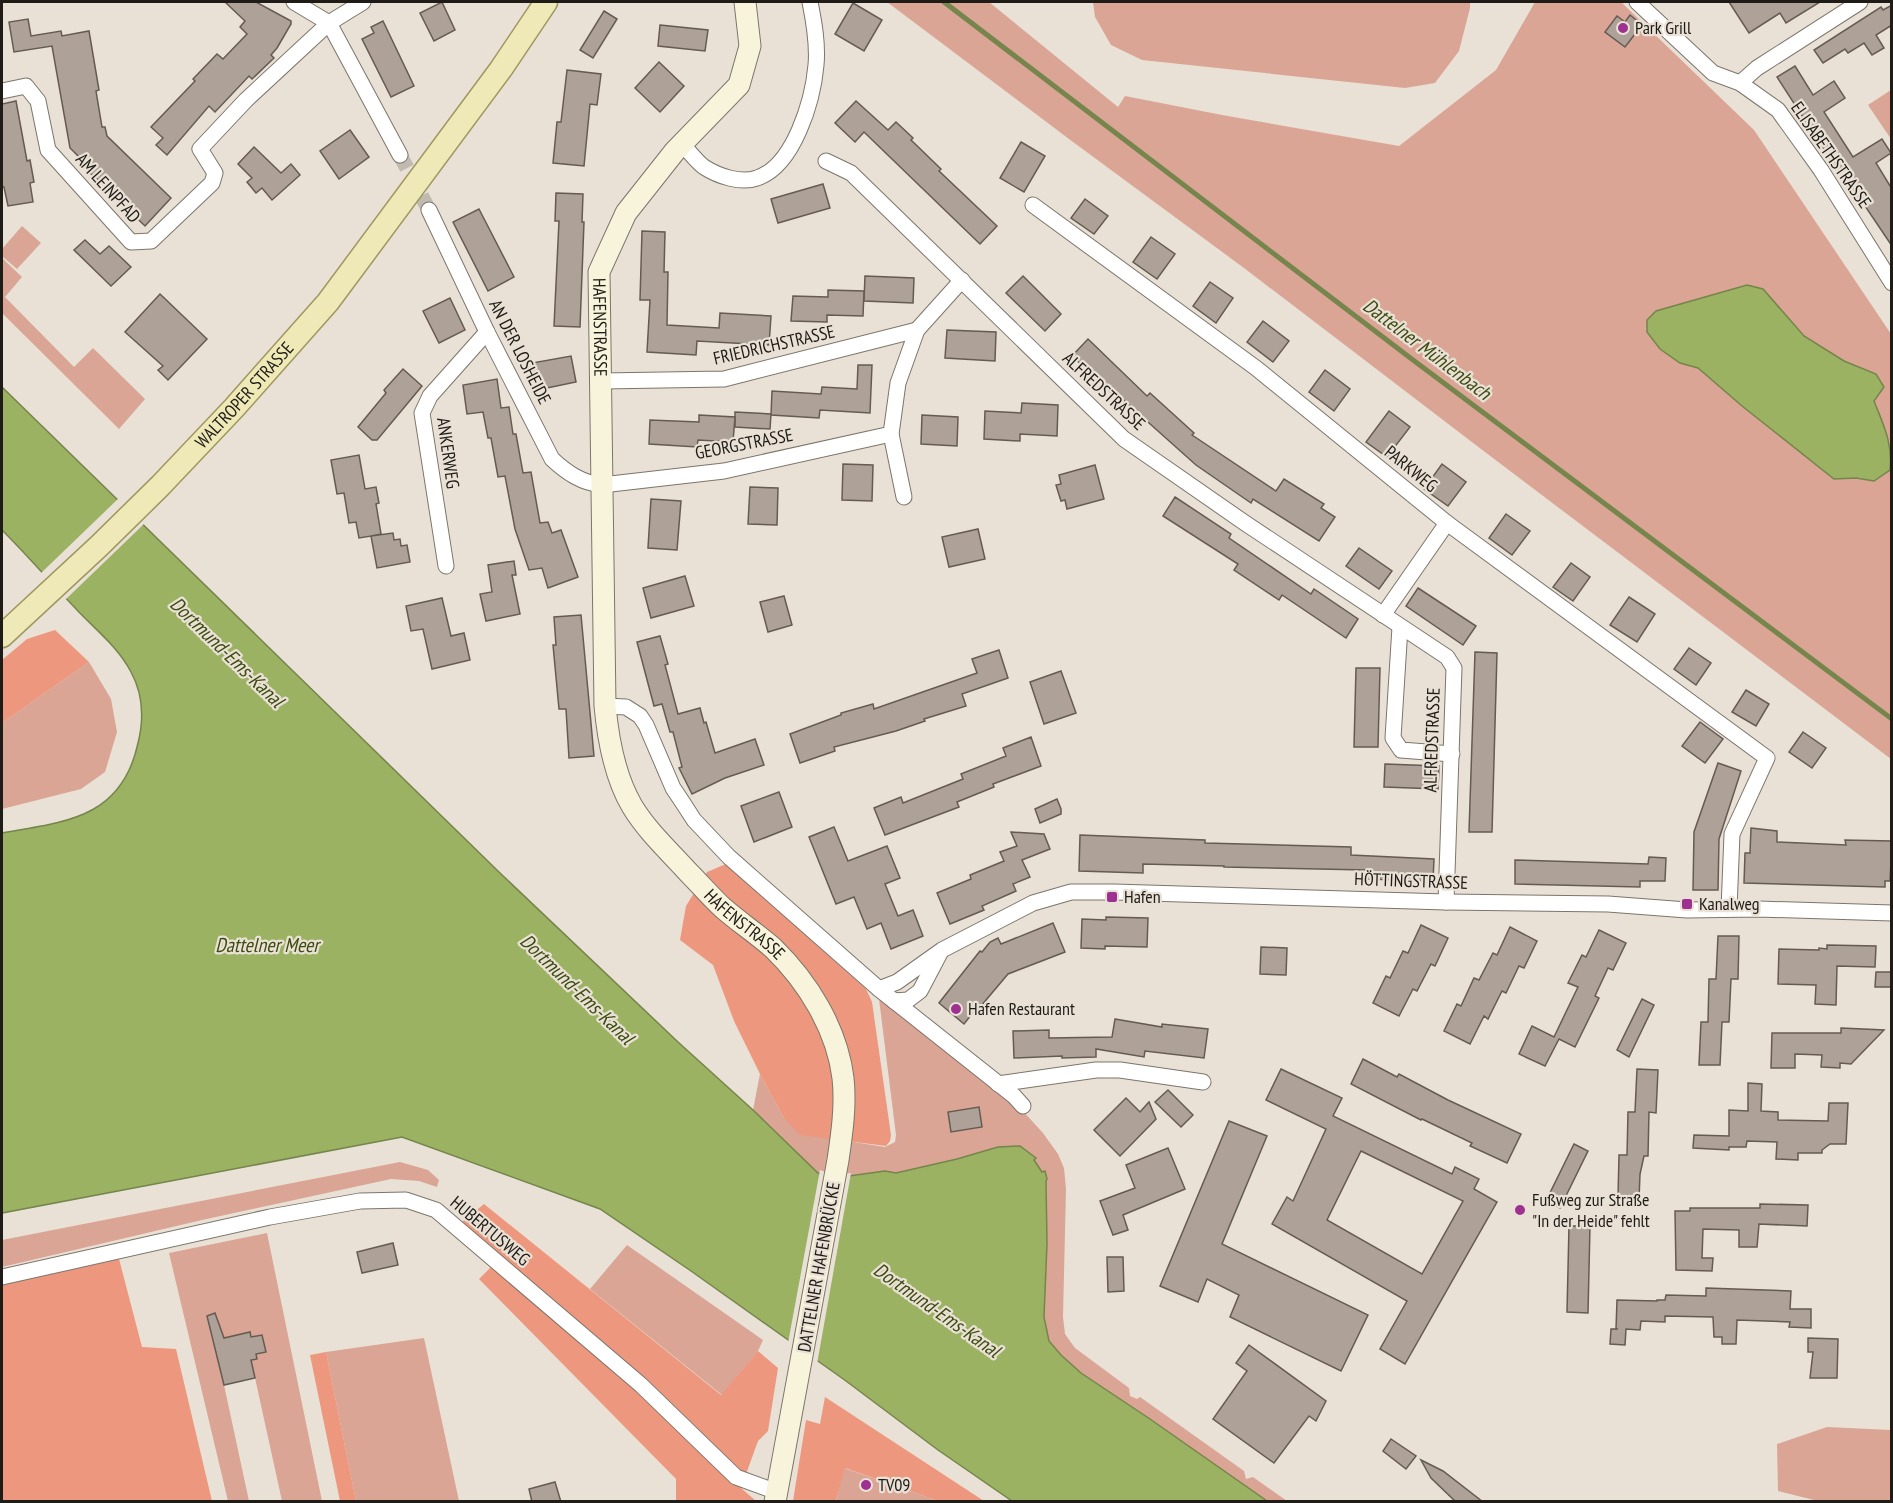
<svg xmlns="http://www.w3.org/2000/svg" width="1893" height="1503" viewBox="0 0 1893 1503" font-family="'PT Sans Narrow',sans-serif">
<style>
.green{fill:#daa595}
.forest{fill:#ed977e}
.water{fill:#9ab261;stroke:#75854b;stroke-width:1.5}
.pier{fill:#e9e1d5}
.lines{fill:none;stroke-linecap:round;stroke-linejoin:round}
.stream{stroke:#75854b;stroke-width:5}
.building{fill:#ada198;stroke:#665b53;stroke-width:1.5;fill-rule:evenodd}
.street-tunnel{stroke:#c1baaf;stroke-width:15;stroke-dasharray:15 8;stroke-linecap:butt}
.street-casing{stroke:#7c756a;stroke-width:17}
.secondary-casing{stroke:#7c756a;stroke-width:23}
.primary-casing{stroke:#9f9760;stroke-width:25}
.street{stroke:#fff;stroke-width:15}
.secondary{stroke:#f7f4db;stroke-width:21}
.primary{stroke:#efe8b7;stroke-width:22}
.poi-dot{fill:#9d3090;stroke:#e9e1d5;stroke-width:2}
.labels{text-anchor:middle;stroke-width:4.5;stroke-linejoin:round;paint-order:stroke}
.poi-label{font-size:18px;fill:#1f1c18;stroke:#e9e1d5;text-anchor:start}
.street-label{font-size:18px;fill:#1f1c18;stroke:#e9e1d5}
.water-label{font-size:20px;font-style:italic;fill:#3d4c10;stroke:#e9e1d5}
</style>
<rect width="100%" height="100%" fill="#e9e1d5"/>
<g class="green">
<path d="M887,2H989L1118,107L1125,96L1222,115L1399,146L1496,70L1535,2H1621L1754,130L1891,334V759L1481,449L1244,268L1069,139Z"/>
<path d="M1093,2H1470V8L1459,51L1435,83L1405,88L1142,60L1111,45L1095,17Z"/>
<path d="M1891,90V139L1868,105Z"/>
<path d="M22,226L41,243L17,269L2,256V249Z"/>
<path d="M2,258L22,277L5,297L74,367L93,348L145,399L119,429L2,313Z"/>
<path d="M89,662L111,699L117,732L105,772L81,789L2,809V723Z"/>
<path d="M879,999L899,1011L1012,1099L1043,1133L1058,1154L1064,1168L1066,1189L1063,1317L1065,1334L1075,1348L1129,1388L1130,1396L1137,1399L1140,1397L1244,1471L1246,1479L1253,1477L1287,1501H1266L1150,1419L1081,1373L1061,1355L1049,1341L1044,1317L1047,1243L1045,1171L1042,1173L1034,1160L998,1147L957,1159L908,1170L896,1173L884,1171L834,1178L818,1173L753,1110L760,1074L784,1118L828,1138L885,1147L895,1142L896,1135Z"/>
<path d="M400,1162L428,1170L439,1180L437,1187L419,1181L391,1179L202,1220L2,1267V1240Z"/>
<path d="M267,1233L322,1501H282L255,1378L224,1385L249,1501H228L169,1253Z"/>
<path d="M627,1245L763,1340L758,1351L722,1395L590,1289Z"/>
<path d="M424,1338L459,1501H356L326,1352Z"/>
<path d="M1827,1427L1891,1430V1501H1818L1778,1491L1777,1444Z"/>
<path d="M844,1468L938,1501L836,1502Z"/>
</g>
<g class="forest">
<path d="M55,630L89,662L2,723V660L27,639Z"/>
<path d="M726,864L866,989L872,1002L891,1135L890,1141L886,1146L800,1135L784,1118L760,1074L734,1021L713,965L680,940L686,906L707,872Z"/>
<path d="M484,1204L721,1395L758,1351L778,1368L768,1431L758,1441L741,1488L756,1501H676V1479L479,1279L502,1256L462,1222Z"/>
<path d="M119,1259L142,1347L176,1349L212,1501H2V1285Z"/>
<path d="M326,1352L356,1501H340L310,1355Z"/>
<path d="M825,1397L984,1501H938L845,1468L836,1501H793L806,1420L820,1424Z"/>
</g>
<g class="water">
<path d="M1747,285L1763,289L1804,336L1844,361L1876,374L1884,387L1874,401C1883,424 1893,443 1890,470L1874,481L1856,478L1834,479L1742,406L1698,368L1680,363L1660,349L1647,332V320L1656,311Z"/>
<path d="M2,387L500,873L678,1042L753,1110L818,1173L834,1178L885,1171L896,1173L957,1159L998,1147L1020,1146L1036,1158L1034,1160L1042,1172L1045,1171L1047,1179L1046,1181L1047,1243L1044,1317L1049,1341L1061,1355L1081,1373L1150,1419L1267,1501H1012L938,1450L846,1381L691,1271L600,1209L402,1137L2,1213V833C66,822 122,818 138,743C144,719 143,694 131,672C119,648 95,629 77,610C52,584 28,556 2,530Z"/>
</g>
<g class="pier">
<path d="M120,497L146,522L64,601L39,575Z"/>
<path d="M820,1170L834,1175L851,1173L817,1364L788,1343Z"/>
</g>
<g class="lines">
<path class="stream" d="M944,2L1413,360L1892,719"/>
</g>
<g class="building">
<path d="M225,2H256L291,21V24L277,48L271,55L274,58L252,79L249,76L215,112L209,106L167,155L156,145L163,138L151,127L195,81L193,79L217,54L223,59L247,34L240,27L245,21Z"/>
<path d="M442,2L455,30L434,41L420,13Z"/>
<path d="M1729,2H1820L1786,23L1780,13L1749,33Z"/>
<path d="M853,3L882,20L864,51L835,34Z"/>
<path d="M1892,5V25L1876,35L1884,48L1872,55L1864,43L1848,53L1845,49L1823,63L1814,50L1881,7L1883,10Z"/>
<path d="M604,11L617,19L593,58L580,50Z"/>
<path d="M1630,15L1642,25L1625,47L1605,32L1617,16L1625,22Z"/>
<path d="M28,19L31,36L61,31L62,36L89,31L99,90L96,91L102,127H105L107,136L171,198L145,226L118,200L120,198L85,169V166L78,159L79,157L70,148L52,46L14,52L9,22Z"/>
<path d="M383,21L414,86L391,97L362,39L374,33L371,27Z"/>
<path d="M660,25L708,30L705,51L658,46Z"/>
<path d="M659,62L684,86L660,112L635,88Z"/>
<path d="M1795,66L1813,95L1834,81L1845,98L1824,112L1853,157L1882,139L1891,153L1876,163L1892,189V246L1859,197L1856,199L1777,77Z"/>
<path d="M567,70L601,74L597,105L590,104L584,166L553,163L557,122H561Z"/>
<path d="M16,101L27,161L30,160L34,182L30,183L33,202L8,206L4,187H2V104Z"/>
<path d="M856,101L888,130L896,122L913,138L911,140L941,169L939,171L997,226L980,244L864,132L855,142L835,123Z"/>
<path d="M350,130L369,157L339,179L320,151Z"/>
<path d="M1021,142L1045,156L1024,192L1000,178Z"/>
<path d="M254,147L281,173L291,164L300,175L272,200L262,188L256,193L247,182L252,178L238,164Z"/>
<path d="M823,184L830,208L778,223L771,199Z"/>
<path d="M556,193L583,194L582,222H584L580,327L554,326L559,221H555Z"/>
<path d="M1085,199L1108,216L1094,234L1071,218Z"/>
<path d="M479,209L514,277L488,291L453,222Z"/>
<path d="M642,231L665,232L664,272H668L667,325L719,328L720,313L771,316L769,345L697,341L696,355L647,352L650,300H640Z"/>
<path d="M1151,237L1175,254L1157,279L1133,262Z"/>
<path d="M85,240L100,254L109,246L131,267L111,286L74,250Z"/>
<path d="M865,276L914,278L913,303L864,301Z"/>
<path d="M1023,276L1061,314L1045,331L1006,293Z"/>
<path d="M1210,282L1233,298L1216,323L1193,306Z"/>
<path d="M828,290L864,291L863,316L827,315V322L791,321L793,296L828,297Z"/>
<path d="M160,294L207,339L168,380L158,370L163,366L125,332Z"/>
<path d="M450,298L465,330L439,343L423,311Z"/>
<path d="M1263,321L1289,341L1273,362L1247,342Z"/>
<path d="M947,330L996,332L995,361L945,358Z"/>
<path d="M1088,339L1147,396L1150,393L1194,433L1192,435L1276,491L1284,479L1324,504L1321,508L1335,517L1319,541L1253,499L1251,503L1196,465L1121,398L1119,400L1072,356Z"/>
<path d="M571,356L576,382L537,390L532,363Z"/>
<path d="M858,365H872L870,413L820,410L819,418L771,415L772,391L821,394L822,387L857,389Z"/>
<path d="M403,369L422,386L377,440H372L358,427L386,393L384,390Z"/>
<path d="M1325,370L1350,389L1334,411L1309,392Z"/>
<path d="M497,379L501,408L509,407L513,434H516L523,473L531,472L540,523L548,522L552,533L561,530L578,577L548,588L542,568L529,570L515,529L505,476L498,477L491,438H488L483,412L467,414L463,385Z"/>
<path d="M1022,403L1058,405L1057,436L1020,434V441L984,439L985,411L1021,413Z"/>
<path d="M1389,411L1410,427L1387,457L1366,442Z"/>
<path d="M735,412L771,414L770,429L735,427Z"/>
<path d="M699,415L735,417L733,442L698,440L697,447L649,444L650,420L699,422Z"/>
<path d="M922,415L958,417L957,446L921,444Z"/>
<path d="M359,455L365,489L376,487L379,503L376,504L381,534L371,536L393,533L394,540L400,539L401,546L407,545L410,562L377,568L371,536L359,538L356,522L349,523L344,493L337,494L331,460Z"/>
<path d="M843,464L873,465L872,501L842,500Z"/>
<path d="M1442,464L1466,482L1448,506L1424,489Z"/>
<path d="M1095,465L1104,499L1067,509L1065,500L1061,501L1056,485L1061,484L1059,475Z"/>
<path d="M750,487L778,488L777,525L748,524Z"/>
<path d="M1175,497L1231,534L1229,538L1311,594L1314,589L1358,619L1346,638L1282,595L1279,600L1234,570L1238,564L1163,516Z"/>
<path d="M651,499L681,501L677,550L648,548Z"/>
<path d="M1506,514L1530,531L1512,555L1489,538Z"/>
<path d="M978,529L985,559L949,567L942,537Z"/>
<path d="M1359,548L1392,571L1379,589L1346,566Z"/>
<path d="M514,561L516,575H512L520,614L486,621L480,594L492,592L488,565Z"/>
<path d="M1571,563L1590,577L1573,601L1553,587Z"/>
<path d="M685,576L694,606L651,618L643,588Z"/>
<path d="M1418,588L1476,626L1463,645L1406,606Z"/>
<path d="M784,596L792,625L768,632L760,602Z"/>
<path d="M1629,597L1655,614L1637,642L1610,625Z"/>
<path d="M442,598L451,636L464,633L470,660L432,669L423,629L411,631L406,606Z"/>
<path d="M581,615L594,756L569,758L566,709H559L553,645H556L554,617Z"/>
<path d="M660,636L668,664L665,665L678,714L700,708L704,723L706,722L715,753L755,739L764,765L725,778L692,794L679,768L682,767L673,732H670L662,704L654,706L637,642Z"/>
<path d="M1689,648L1711,663L1696,685L1674,669Z"/>
<path d="M999,650L1008,678L962,694L966,706L924,719L925,721L896,731L834,747L835,751L800,763L790,734L841,715V713L873,704L874,709L977,673L972,659Z"/>
<path d="M1475,652L1497,653L1492,832H1469Z"/>
<path d="M1356,668H1380L1378,747H1354Z"/>
<path d="M1061,671L1076,713L1044,724L1030,682Z"/>
<path d="M1746,690L1769,704L1756,726L1732,712Z"/>
<path d="M1700,722L1723,739L1705,763L1682,746Z"/>
<path d="M1803,732L1826,748L1812,768L1789,752Z"/>
<path d="M1031,737L1041,766L993,784L994,787L957,802L959,807L885,835L874,808L901,797L903,803L963,779L961,774L1006,756L1003,748Z"/>
<path d="M1718,763L1741,771L1719,839L1718,890H1693L1694,832Z"/>
<path d="M1385,764L1439,766L1438,789L1384,787Z"/>
<path d="M779,792L792,827L754,842L741,806Z"/>
<path d="M1057,799L1061,809V814L1040,823L1035,809Z"/>
<path d="M834,827L848,861L887,846L900,878L885,884L898,916L913,910L923,936L891,949L881,923L867,929L854,897L836,904L809,837Z"/>
<path d="M1751,828L1777,831V842L1846,845L1845,840L1892,841L1890,881H1885V887L1744,883L1745,853H1750Z"/>
<path d="M1011,832L1044,834L1050,849L1022,860L1030,877L1013,884L1016,891L982,906L984,910L950,924L937,893L971,879L970,875L1004,861L1000,852L1017,846Z"/>
<path d="M1080,835L1205,840V843L1351,847V855L1434,859L1433,881L1365,879L1366,870L1224,867V866L1143,864V873L1079,871Z"/>
<path d="M1649,857L1666,858L1665,881H1640V887L1515,884V860L1648,864Z"/>
<path d="M1106,917L1148,918L1147,947L1105,946V949L1081,948L1082,919L1106,920Z"/>
<path d="M1053,923L1065,952L1008,974L981,1006L979,1005L964,1024L939,1003L980,951L982,952L990,942L998,938L1001,944Z"/>
<path d="M1421,925L1448,938L1435,966L1431,964L1417,991L1413,989L1399,1016L1373,1003L1386,976L1390,978L1403,951L1408,953Z"/>
<path d="M1510,927L1537,941L1524,968L1519,966L1506,993L1502,991L1488,1019L1484,1016L1470,1044L1444,1031L1457,1004L1461,1006L1474,978L1479,980L1493,953L1497,955Z"/>
<path d="M1599,930L1626,943L1613,970L1608,968L1595,996L1599,998L1575,1047L1559,1039L1545,1066L1519,1054L1532,1026L1554,1037L1578,987L1568,983L1582,955L1586,957Z"/>
<path d="M1718,936H1739L1738,979H1731L1729,1022H1722L1720,1065H1699L1701,1022H1708L1709,979H1716Z"/>
<path d="M1827,945L1876,946L1875,967L1837,966L1836,1005L1815,1004L1816,985L1778,984L1779,949L1819,950V948L1827,949Z"/>
<path d="M1261,947L1287,948L1286,975L1260,974Z"/>
<path d="M1876,972H1892V987H1875Z"/>
<path d="M1642,999L1654,1005L1629,1057L1617,1050Z"/>
<path d="M1115,1019L1162,1027V1024L1208,1029L1204,1058L1145,1051L1144,1057L1096,1049V1057L1062,1058V1056L1014,1058L1013,1031L1049,1030V1038L1112,1037Z"/>
<path d="M1841,1028L1884,1030L1851,1064L1840,1063V1068L1821,1067L1822,1055L1795,1054V1068H1771L1772,1033H1841Z"/>
<path d="M1363,1059L1397,1077L1399,1074L1448,1100L1521,1134L1507,1163L1470,1146L1472,1143L1422,1119L1421,1120L1351,1084Z"/>
<path d="M1281,1069L1342,1098L1333,1116L1452,1174L1455,1167L1479,1179L1474,1189L1497,1202L1405,1364L1380,1349L1407,1301L1272,1224L1287,1197L1293,1201L1326,1129L1266,1100ZM1361,1151L1463,1201L1422,1274L1327,1220Z"/>
<path d="M1637,1069L1658,1070L1656,1113L1649,1112L1648,1156H1644L1640,1174L1639,1199L1618,1198L1619,1155H1627L1628,1112H1635Z"/>
<path d="M1748,1083L1762,1084L1761,1111L1778,1112V1120L1828,1121L1829,1103H1848L1846,1144H1830L1822,1150V1153H1798V1160L1776,1159L1777,1142L1747,1141L1746,1147H1729V1150L1693,1148L1694,1135L1729,1136V1110L1748,1111Z"/>
<path d="M1168,1090L1193,1115L1181,1127L1155,1102Z"/>
<path d="M1126,1098L1140,1112L1149,1102L1156,1119L1120,1156L1094,1130Z"/>
<path d="M979,1107L982,1127L951,1132L948,1112Z"/>
<path d="M1229,1121L1267,1136L1222,1244L1368,1315L1341,1371L1230,1317L1239,1295L1207,1279L1198,1302L1160,1286Z"/>
<path d="M1574,1144L1588,1151L1560,1208L1546,1201Z"/>
<path d="M1168,1148L1185,1189L1123,1215L1128,1230L1113,1235L1100,1201L1135,1188L1126,1165Z"/>
<path d="M1760,1204L1808,1205L1807,1226L1759,1224L1757,1247H1739V1230L1703,1229L1702,1258H1713L1712,1271L1676,1270L1675,1211H1690V1208H1760Z"/>
<path d="M1569,1226H1590L1588,1313L1567,1312Z"/>
<path d="M393,1243L398,1265L362,1273L357,1252Z"/>
<path d="M1107,1257H1123L1124,1291L1108,1292Z"/>
<path d="M1706,1288L1791,1291L1790,1309H1811V1328L1789,1327L1790,1322L1737,1320L1736,1344H1722V1337H1714L1713,1317L1665,1316V1322L1641,1321L1640,1330L1626,1329L1625,1345L1610,1344L1611,1329H1618H1616L1617,1300L1657,1301V1300H1665L1666,1295L1706,1296Z"/>
<path d="M215,1313L224,1338L250,1332L251,1337L262,1335L266,1352L256,1354L257,1359L251,1360L255,1378L224,1385L207,1316Z"/>
<path d="M1808,1338L1838,1339L1837,1378H1810L1813,1352H1808Z"/>
<path d="M1249,1345L1326,1401L1316,1421L1309,1416L1274,1463L1213,1419L1247,1371L1236,1363Z"/>
<path d="M1391,1439L1416,1456L1406,1469L1383,1451Z"/>
<path d="M1421,1460L1443,1471L1483,1502H1456L1431,1478Z"/>
<path d="M555,1482L561,1502H532L529,1489Z"/>
</g>
<g class="lines">
<path class="street-tunnel" d="M400,155L429,210"/>
<defs>
<g id="street">
<path d="M294,2L329,23L400,155"/>
<path d="M1637,2L1713,73L1740,83L1778,110L1821,170L1892,283"/>
<path d="M1740,83L1757,68L1860,2"/>
<path d="M2,91L26,86L38,101L48,150L131,242L151,241L212,183L215,173L200,149L246,100L329,23L363,2"/>
<path d="M682,144C689,151 696,161 704,167C718,176 741,184 757,178C794,166 813,100 816,65C818,44 814,22 810,2"/>
<path d="M826,161L851,173L1124,439L1245,523L1447,657L1454,668L1446,902"/>
<path d="M1033,205L1256,368L1447,523L1767,758L1732,834L1729,909"/>
<path d="M429,210L487,332L552,459C567,473 582,483 602,485L724,471L891,434"/>
<path d="M602,381L724,379L917,330"/>
<path d="M904,497L891,434L898,383L917,330L962,280"/>
<path d="M446,566L422,413L430,396L487,332"/>
<path d="M1383,615L1447,523"/>
<path d="M1400,627L1393,738L1401,750L1452,754"/>
<path d="M605,706L626,707L640,716L646,725L673,788L683,803L694,820L729,857L879,989L1014,1096L1023,1106"/>
<path d="M879,989L897,982L942,950L1033,903L1071,892H1114L1446,902L1608,904L1687,910L1759,909L1892,913"/>
<path d="M894,1001L908,1000L920,991L940,953"/>
<path d="M998,1084L1096,1070H1120L1203,1082"/>
<path d="M2,1277L270,1217L360,1201L406,1200L436,1210L641,1385L736,1477L777,1492"/>
</g>
<g id="secondary">
<path id="s1" d="M745,2L750,46L739,85L675,151L626,213L599,272L605,706C608,739 615,777 632,806C647,831 669,851 688,872C700,884 711,897 723,908C739,922 757,934 773,948C808,982 837,1029 843,1078C846,1105 842,1133 838,1160L775,1502"/>
</g>
<g id="primary">
<path id="s2" d="M2,636L99,546L160,486L234,408L328,302L501,69L546,2"/>
</g>
</defs>
<use href="#street" class="street-casing"/>
<use href="#secondary" class="secondary-casing"/>
<use href="#primary" class="primary-casing"/>
<use href="#street" class="street"/>
<use href="#secondary" class="secondary"/>
<use href="#primary" class="primary"/>
</g>
<g class="poi-dot">
<circle cx="1623" cy="28" r="6"/>
<rect x="1106" y="891" width="12" height="12" rx="3"/>
<rect x="1681" y="898" width="12" height="12" rx="3"/>
<circle cx="956" cy="1009" r="6"/>
<circle cx="1520" cy="1210" r="6"/>
<circle cx="866" cy="1485" r="6"/>
</g>
<g class="labels">
<g class="poi-label">
<text x="1635" y="34">Park Grill</text>
<text x="1124" y="903">Hafen</text>
<text x="1699" y="910">Kanalweg</text>
<text x="968" y="1015">Hafen Restaurant</text>
<text x="1532" y="1206">Fußweg zur Straße<tspan x="1532" dy="21">"In der Heide" fehlt</tspan></text>
<text x="878" y="1491">TV09</text>
</g>
<g class="street-label">
<text transform="translate(1831 155) rotate(55)" y="6">ELISABETHSTRASSE</text>
<text transform="translate(108 188) rotate(48)" y="6">AM LEINPFAD</text>
<text dy="6" stroke="none"><textPath href="#s1" startOffset="376">HAFENSTRASSE</textPath></text>
<text transform="translate(774 345) rotate(-13)" y="6">FRIEDRICHSTRASSE</text>
<text transform="translate(520 352) rotate(63)" y="6">AN DER LOSHEIDE</text>
<text transform="translate(1104 391) rotate(43)" y="6">ALFREDSTRASSE</text>
<text dy="6" stroke="none"><textPath href="#s2" startOffset="342">WALTROPER STRASSE</textPath></text>
<text transform="translate(744 444) rotate(-11)" y="6">GEORGSTRASSE</text>
<text transform="translate(448 453) rotate(82)" y="6">ANKERWEG</text>
<text transform="translate(1411 469) rotate(39)" y="6">PARKWEG</text>
<text transform="translate(1432 740) rotate(-88)" y="6">ALFREDSTRASSE</text>
<text transform="translate(1411 881) rotate(2)" y="6">HÖTTINGSTRASSE</text>
<text dy="6" stroke="none"><textPath href="#s1" startOffset="1023">HAFENSTRASSE</textPath></text>
<text transform="translate(490 1231) rotate(40)" y="6">HUBERTUSWEG</text>
<text transform="translate(819 1267) rotate(-80)" y="6">DATTELNER HAFENBRÜCKE</text>
</g>
<g class="water-label">
<text transform="translate(1427 349) rotate(37)" y="7">Dattelner Mühlenbach</text>
<text transform="translate(227 652) rotate(44)" y="7">Dortmund-Ems-Kanal</text>
<text x="267" y="952">Dattelner Meer</text>
<text transform="translate(577 989) rotate(44)" y="7">Dortmund-Ems-Kanal</text>
<text transform="translate(937 1310) rotate(35)" y="7">Dortmund-Ems-Kanal</text>
</g>
</g>
<rect width="1893" height="1503" fill="none" stroke="#1f1c18" stroke-width="6"/>
</svg>
